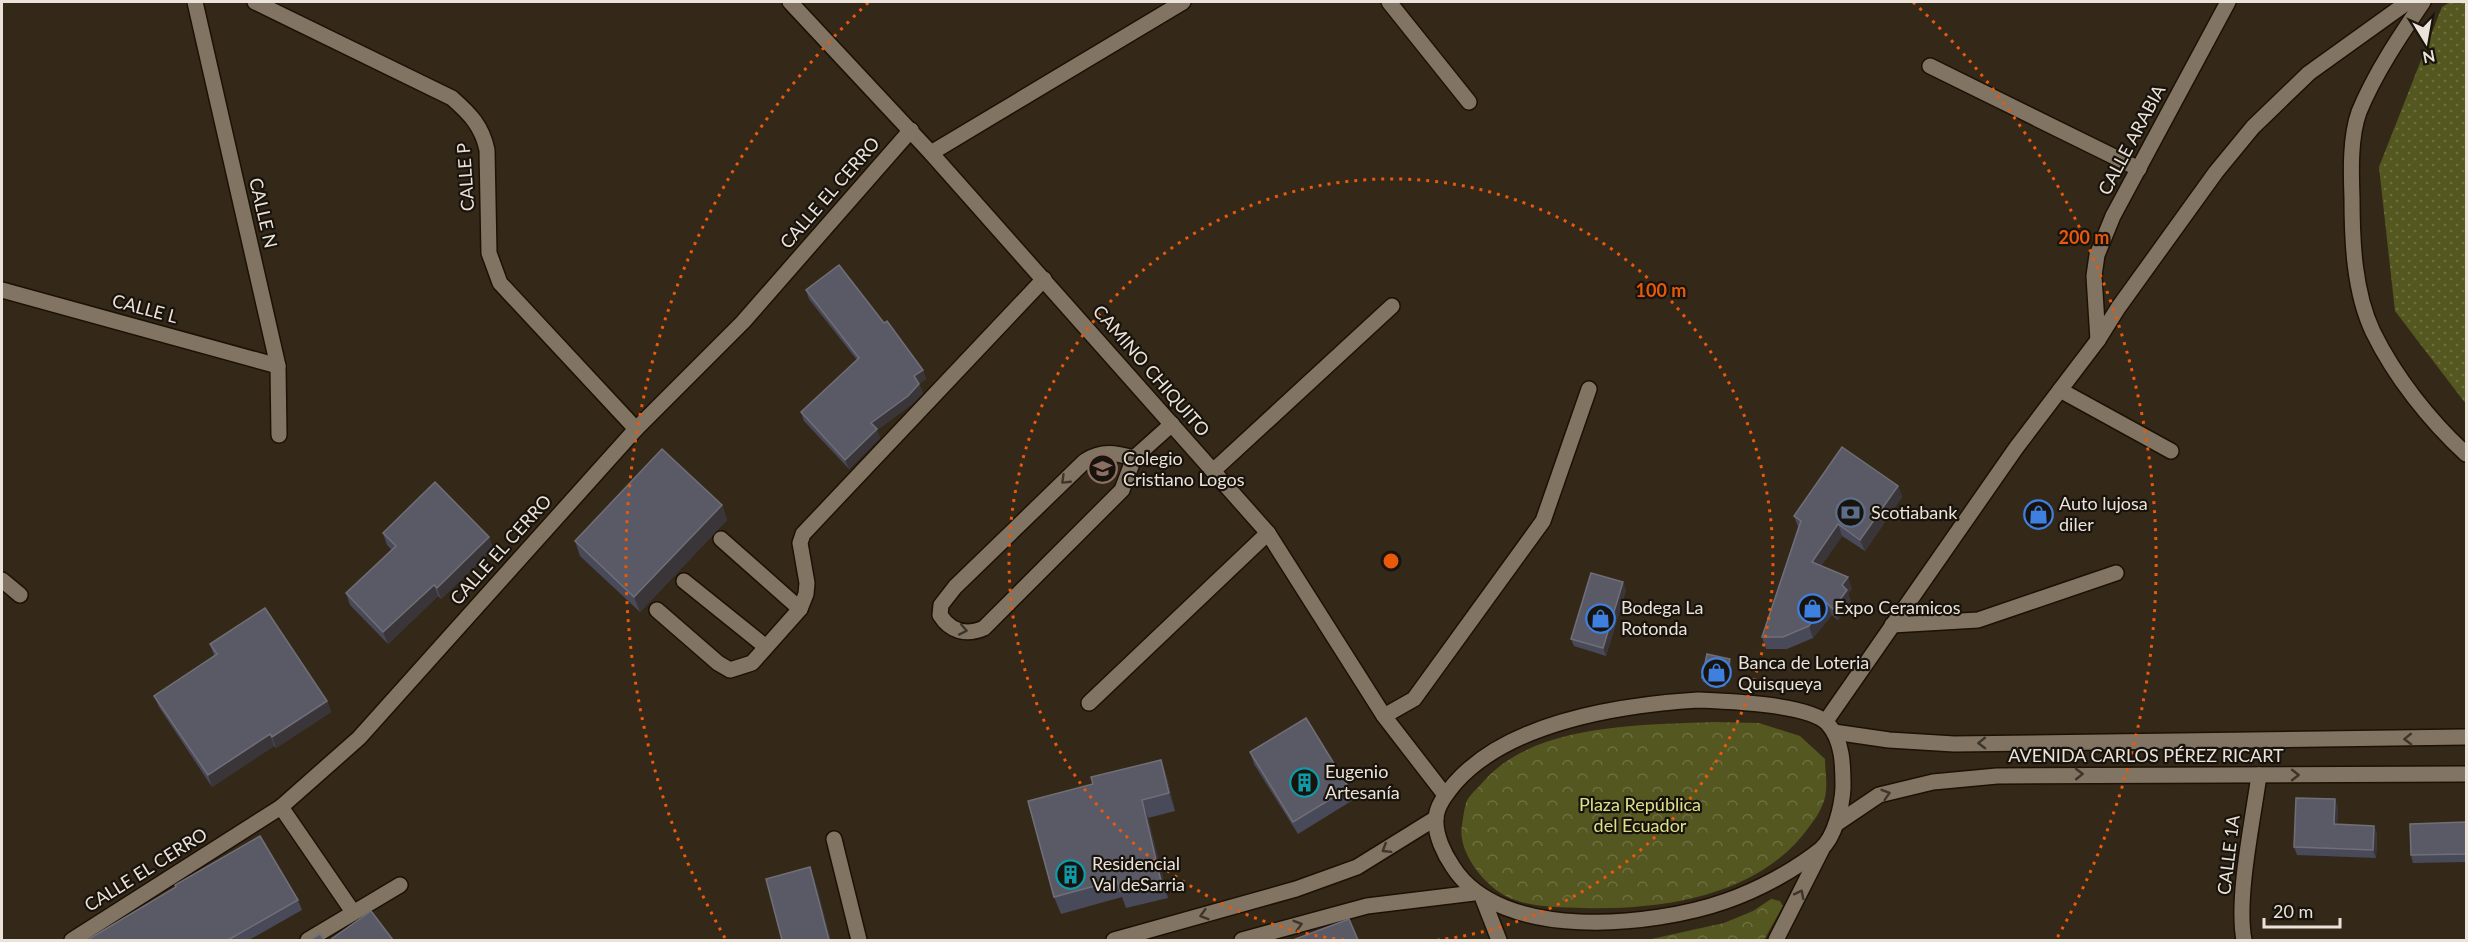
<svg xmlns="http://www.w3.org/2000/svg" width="2468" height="942" viewBox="0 0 2468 942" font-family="Lato,sans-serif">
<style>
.park{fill:url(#park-crowns)}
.garden{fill:url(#garden-dots)}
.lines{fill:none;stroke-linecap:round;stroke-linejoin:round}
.lane-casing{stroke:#1c1104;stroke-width:18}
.street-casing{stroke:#1c1104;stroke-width:18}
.secondary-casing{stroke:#1c1104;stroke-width:18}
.lane{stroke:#817462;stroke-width:15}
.street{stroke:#817462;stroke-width:15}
.secondary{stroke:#817462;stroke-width:15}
.wall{fill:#484959}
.shaded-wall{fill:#393539}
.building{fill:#5a5966;stroke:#706f78;stroke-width:1.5}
.oneway{stroke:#3d352a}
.ring{fill:none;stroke:#e8590c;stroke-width:3;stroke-dasharray:3 6}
.labels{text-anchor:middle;stroke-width:4.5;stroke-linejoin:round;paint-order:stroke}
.street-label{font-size:18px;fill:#ebe3d9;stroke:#18130c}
.poi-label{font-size:18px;fill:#ebe3d9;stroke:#18130c;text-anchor:start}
.park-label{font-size:18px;fill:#dde28a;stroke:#18130c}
.centre{fill:#e8590c;stroke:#18130c;stroke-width:3}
.ring-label{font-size:18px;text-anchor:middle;font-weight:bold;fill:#e8590c;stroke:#18130c;stroke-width:4.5;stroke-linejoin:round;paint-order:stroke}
</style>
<defs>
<pattern id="park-crowns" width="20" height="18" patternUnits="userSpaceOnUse" patternTransform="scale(1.5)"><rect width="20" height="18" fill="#555720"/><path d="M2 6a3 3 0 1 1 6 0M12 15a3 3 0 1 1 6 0" fill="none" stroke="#6e6f40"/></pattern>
<pattern id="garden-dots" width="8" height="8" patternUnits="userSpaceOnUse" patternTransform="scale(1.5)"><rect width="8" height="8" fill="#555720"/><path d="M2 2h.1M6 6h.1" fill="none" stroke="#6e6f40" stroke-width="1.8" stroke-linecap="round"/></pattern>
</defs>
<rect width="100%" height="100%" fill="#342919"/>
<g class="park">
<path d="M1713,722L1759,723L1800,736L1825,759C1825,769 1827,780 1826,791C1825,804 1817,817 1809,827C1760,896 1663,910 1584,908C1558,907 1527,908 1504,895C1483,883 1457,851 1462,825C1463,818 1464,810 1466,803C1469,795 1478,788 1483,782C1534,723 1642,725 1713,722Z"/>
<path d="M1771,899L1780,901L1783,906L1764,940H1647L1724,923L1753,911Z"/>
</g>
<path class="garden" d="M2450,2H2466V404L2395,311L2379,167L2442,7Z"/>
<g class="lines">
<defs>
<g id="lane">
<path d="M2060,390L2171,451"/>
<path d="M1134,458C1116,453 1102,450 1085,461L955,587L941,605L940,615C950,631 966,636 984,628L1122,490L1134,458L1172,424"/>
<path d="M721,539L800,609"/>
<path d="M684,581L766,647"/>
<path d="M657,610L718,663L730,670L752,663L800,609L806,594L807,583L800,543L803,534L1044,279"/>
<path d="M1892,625L1978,620L2116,573"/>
</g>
<g id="street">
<path d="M195,2L278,366L279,435"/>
<path d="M255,2L452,98C470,114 482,126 487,150L489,253L500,283L636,429"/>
<path d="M1389,2L1469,102"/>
<path d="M2423,2C2400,36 2375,73 2359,112C2350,137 2351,171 2352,198C2352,241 2354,292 2373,332C2395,377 2430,421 2466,454"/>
<path d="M1930,66L2139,169"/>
<path d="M931,153L1183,2"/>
<path d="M2,290L278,366"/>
<path d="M2098,340L2094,276L2097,255L2113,216L2228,2"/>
<path d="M1213,471L1392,306"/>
<path d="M2,580L20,595"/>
<path d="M1089,703L1268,533"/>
<path d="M1384,716L1414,699L1543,521L1589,389"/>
<path d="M1826,721L2016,448L2098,340L2118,308L2216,172L2253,127L2309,73L2408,2"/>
<path d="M281,807L353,912"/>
<path d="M834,839L859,940"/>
<path d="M72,940L281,807L359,738L636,429L743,322L911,130"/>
<path d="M308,940L400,885"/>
<path d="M2244,940C2236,898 2253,820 2259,775"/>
</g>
<g id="secondary">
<path d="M790,2L931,153L1268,533L1384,716L1445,795"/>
<path d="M1698,700C1725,701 1810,704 1828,724C1843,741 1843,766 1843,788C1842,806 1835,837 1821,849C1795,870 1758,890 1726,901C1652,927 1501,942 1453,867C1444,854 1435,835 1436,819C1436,806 1447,793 1455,783C1509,722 1620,705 1698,700Z"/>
<path d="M1834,732L1889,740L1954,744L2466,737"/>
<path d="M1836,824L1879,795L1933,782L1997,776L2466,774"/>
<path d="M1483,899L1499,940"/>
<path d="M1114,940L1296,889L1357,867L1436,818"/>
<path d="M1242,940L1367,906L1474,893"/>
<path d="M1776,940L1822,849"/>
</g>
</defs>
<use href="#lane" class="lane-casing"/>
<use href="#street" class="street-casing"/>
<use href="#secondary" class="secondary-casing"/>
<use href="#lane" class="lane"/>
<use href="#street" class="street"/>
<use href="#secondary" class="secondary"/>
</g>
<g class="wall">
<path d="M806,290L884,323L923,370L926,379L919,384L923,393L911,405L877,430L880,438L849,469L804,421L801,412L857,360L809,299Z"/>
<path d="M1898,486L1902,497L1865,551L1842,536L1821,566L1852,589L1848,594L1851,601L1838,620L1832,615L1813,638L1787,649H1766L1762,637L1798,527L1794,516Z"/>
<path d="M722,505L727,520L640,612L580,556L575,541Z"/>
<path d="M383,533L489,537L493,549L441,599L438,596L388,644L350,605L346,593L392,550L387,545Z"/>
<path d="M1626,590L1606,656L1574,646L1571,639Z"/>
<path d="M210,644L327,701L331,712L276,748L274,746L212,787L159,707L154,696L214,656Z"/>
<path d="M1731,663L1725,687L1703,682L1702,678Z"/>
<path d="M1250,752L1349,788L1353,800L1298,834L1254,764Z"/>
<path d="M1161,760L1167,778L1175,811L1148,818L1168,898L1126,908L1122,897L1061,914L1054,897L1093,784Z"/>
<path d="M2338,807L2337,824L2374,826L2377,834L2376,858L2297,855L2294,847Z"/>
<path d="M2466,822V862L2413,863L2411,855Z"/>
<path d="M298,900L302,910L249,940H87Z"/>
</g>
<g class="shaded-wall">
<path d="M923,370L926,379L919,384L923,393L911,405L877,430L880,438L849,469L845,460L871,423L914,376Z"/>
<path d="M1898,486L1902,497L1865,551L1860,540Z"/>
<path d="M722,505L727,520L640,612L634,597Z"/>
<path d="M1838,524L1842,536L1816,573L1812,562Z"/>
<path d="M489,537L493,549L441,599L437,588Z"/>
<path d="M1848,577L1852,589L1848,594L1851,601L1838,620L1833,609L1842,585Z"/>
<path d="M1623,582L1626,590L1606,656L1603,648Z"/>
<path d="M434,585L438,596L388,644L383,632Z"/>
<path d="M1827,603L1832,615L1813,638L1809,626Z"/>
<path d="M1730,659L1731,663L1725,687L1724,683Z"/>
<path d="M327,701L331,712L276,748L272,737Z"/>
<path d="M270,734L274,746L212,787L208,775Z"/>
<path d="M1161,760L1167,778L1175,811L1169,793Z"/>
<path d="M2335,799L2338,807L2337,832L2334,824Z"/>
<path d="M1142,800L1148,818L1168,898L1161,881Z"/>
<path d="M2374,826L2377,834L2376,858L2373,850Z"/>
<path d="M810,867L817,887L831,940H829Z"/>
</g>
<g class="building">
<path d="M839,265L884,323L887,321L923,370L914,376L919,384L908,396L871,423L877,429L845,460L801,412L859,358L806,290Z"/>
<path d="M1842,447L1898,486L1860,540L1838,524L1812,562L1848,577L1842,585L1847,590L1833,609L1827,603L1809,626L1783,637H1762L1801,521L1794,516Z"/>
<path d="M662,449L722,505L634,597L575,541Z"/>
<path d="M435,482L489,537L437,588L434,585L383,632L346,593L396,546L383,533Z"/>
<path d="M1591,573L1623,582L1603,648L1571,639Z"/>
<path d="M265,608L327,701L272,737L270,734L208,775L154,696L217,654L210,644Z"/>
<path d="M1707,654L1730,659L1724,683L1702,678Z"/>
<path d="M1306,718L1349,788L1293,822L1250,752Z"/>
<path d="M1161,760L1169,793L1142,800L1161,881L1120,891L1117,880L1054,897L1028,801L1093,784L1091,777Z"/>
<path d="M2296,798L2335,799L2334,824L2374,826L2373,850L2294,847Z"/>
<path d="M2466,822V854L2411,855L2410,824Z"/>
<path d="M260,836L298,900L228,940H87L176,887L175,885Z"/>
<path d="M810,867L829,940H782L766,879Z"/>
<path d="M371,911L393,940H330Z"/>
<path d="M1349,919L1358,940H1293Z"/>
<path d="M320,934L324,940H310Z"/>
</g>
<defs><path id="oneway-chevron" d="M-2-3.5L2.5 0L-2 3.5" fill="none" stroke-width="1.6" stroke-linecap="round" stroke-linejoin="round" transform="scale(1.5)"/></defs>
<g class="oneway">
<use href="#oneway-chevron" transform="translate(1065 480) rotate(136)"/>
<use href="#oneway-chevron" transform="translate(963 630) rotate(11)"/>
<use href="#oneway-chevron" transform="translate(2408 739) rotate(179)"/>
<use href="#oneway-chevron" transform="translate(1982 743) rotate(179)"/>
<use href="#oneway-chevron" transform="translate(2079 774) rotate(-1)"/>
<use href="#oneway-chevron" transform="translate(2295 775)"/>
<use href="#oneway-chevron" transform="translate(1886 794) rotate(-17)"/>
<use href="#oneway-chevron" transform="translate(1386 849) rotate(148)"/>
<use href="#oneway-chevron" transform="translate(1800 894) rotate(-63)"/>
<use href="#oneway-chevron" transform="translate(1204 915) rotate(164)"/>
<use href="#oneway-chevron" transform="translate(1298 925) rotate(-16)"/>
</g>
<g class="ring">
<path d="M1344 940A382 382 0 1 1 1438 940"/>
<path d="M725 938A765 765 0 0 1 869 2M1913 2A765 765 0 0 1 2057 938"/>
</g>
<defs>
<symbol id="school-ring" viewBox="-11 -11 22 22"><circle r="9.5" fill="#18130c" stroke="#8d6e63" stroke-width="1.5"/><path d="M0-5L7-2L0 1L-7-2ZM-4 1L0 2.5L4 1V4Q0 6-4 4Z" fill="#8d6e63"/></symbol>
<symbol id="bank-ring" viewBox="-11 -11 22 22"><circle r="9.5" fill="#18130c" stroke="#5c6f8a" stroke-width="1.5"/><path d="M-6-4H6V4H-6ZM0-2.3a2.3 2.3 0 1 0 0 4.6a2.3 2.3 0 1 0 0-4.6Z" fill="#5c6f8a"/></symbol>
<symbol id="shop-ring" viewBox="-11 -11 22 22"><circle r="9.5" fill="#18130c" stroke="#3f7fe0" stroke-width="1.5"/><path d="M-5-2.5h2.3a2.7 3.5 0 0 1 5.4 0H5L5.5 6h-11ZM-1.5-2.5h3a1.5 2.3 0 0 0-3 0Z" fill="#3f7fe0"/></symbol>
<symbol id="building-ring" viewBox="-11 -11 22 22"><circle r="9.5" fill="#18130c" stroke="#0f9aa8" stroke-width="1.5"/><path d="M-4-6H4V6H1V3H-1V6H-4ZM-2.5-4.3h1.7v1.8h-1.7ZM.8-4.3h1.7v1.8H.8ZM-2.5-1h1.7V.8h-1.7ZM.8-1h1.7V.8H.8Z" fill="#0f9aa8"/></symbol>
</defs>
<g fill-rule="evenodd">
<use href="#school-ring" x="1086" y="452" width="33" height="33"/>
<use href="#bank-ring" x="1834" y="496" width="33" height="33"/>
<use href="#shop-ring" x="2022" y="498" width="33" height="33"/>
<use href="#shop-ring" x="1796" y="592" width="33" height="33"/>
<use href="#shop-ring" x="1584" y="602" width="33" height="33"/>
<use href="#shop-ring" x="1700" y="656" width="33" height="33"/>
<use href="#building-ring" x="1288" y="766" width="33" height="33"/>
<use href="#building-ring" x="1054" y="858" width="33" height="33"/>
</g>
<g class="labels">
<g class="street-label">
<text transform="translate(2132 140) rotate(-62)" y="6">CALLE ARABIA</text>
<text transform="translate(466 177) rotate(-94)" y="6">CALLE P</text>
<text transform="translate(830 193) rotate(-49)" y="6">CALLE EL CERRO</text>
<text transform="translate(263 213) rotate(77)" y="6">CALLE N</text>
<text transform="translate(145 309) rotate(15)" y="6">CALLE L</text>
<text transform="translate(1151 371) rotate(49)" y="6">CAMINO CHIQUITO</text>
<text transform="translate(501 550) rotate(-48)" y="6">CALLE EL CERRO</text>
<text x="2146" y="762">AVENIDA CARLOS PÉREZ RICART</text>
<text transform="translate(2229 855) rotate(-83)" y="6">CALLE 1A</text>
<text transform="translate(146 870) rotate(-32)" y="6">CALLE EL CERRO</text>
</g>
<g class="poi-label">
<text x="1123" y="465">Colegio<tspan x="1123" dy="21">Cristiano Logos</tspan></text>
<text x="2059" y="510">Auto lujosa<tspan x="2059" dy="21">diler</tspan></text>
<text x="1871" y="519">Scotiabank</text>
<text x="1621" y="614">Bodega La<tspan x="1621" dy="21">Rotonda</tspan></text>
<text x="1834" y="614">Expo Ceramicos</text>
<text x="1738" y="669">Banca de Loteria<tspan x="1738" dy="21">Quisqueya</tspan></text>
<text x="1325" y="778">Eugenio<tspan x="1325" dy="21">Artesanía</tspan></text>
<text x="1092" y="870">Residencial<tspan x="1092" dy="21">Val deSarria</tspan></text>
</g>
<g class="park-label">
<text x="1640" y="811">Plaza República<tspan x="1640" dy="21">del Ecuador</tspan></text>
</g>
</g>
<circle cx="1391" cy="561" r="9" class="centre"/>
<g class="ring-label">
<text x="2084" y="244">200 m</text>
<text x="1661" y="297">100 m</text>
</g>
<rect width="2468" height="942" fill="none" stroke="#ebe3d9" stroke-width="6"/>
<g transform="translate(2426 42) rotate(169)" stroke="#18130c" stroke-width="4.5" paint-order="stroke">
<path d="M0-4.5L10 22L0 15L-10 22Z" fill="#ebe3d9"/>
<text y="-9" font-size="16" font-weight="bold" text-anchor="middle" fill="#ebe3d9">N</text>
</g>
<path d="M2264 918v9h76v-9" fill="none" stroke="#ebe3d9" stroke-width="3"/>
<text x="2273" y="918" font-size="18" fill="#ebe3d9" stroke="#18130c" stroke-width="4.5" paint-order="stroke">20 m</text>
</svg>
